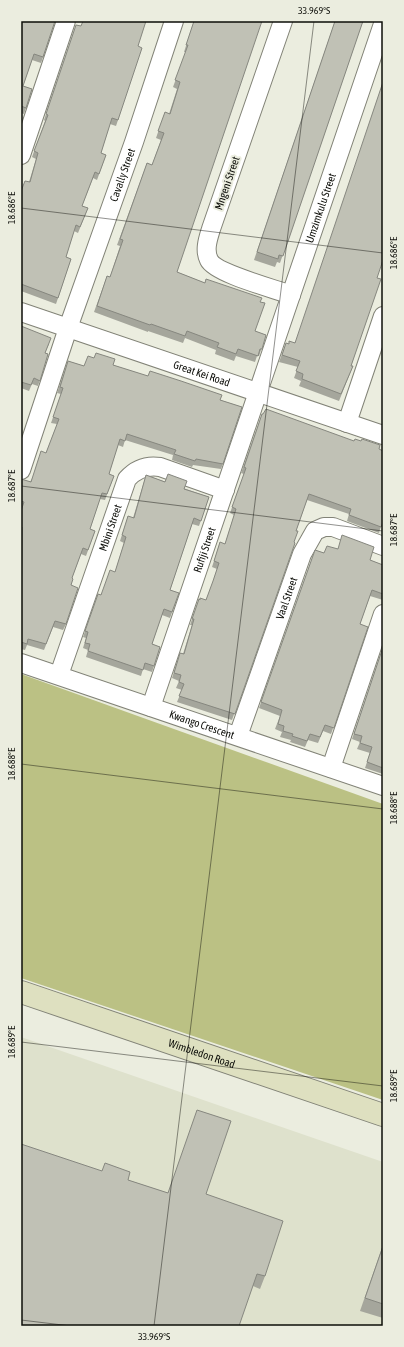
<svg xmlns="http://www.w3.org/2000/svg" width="404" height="1347" viewBox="0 0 404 1347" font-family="'Asap Condensed',sans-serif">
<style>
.built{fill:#dee1cc}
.green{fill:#bbc184}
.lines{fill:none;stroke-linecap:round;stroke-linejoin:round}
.street-casing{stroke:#828377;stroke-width:20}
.secondary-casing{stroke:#828377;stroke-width:24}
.street{stroke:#fff;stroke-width:18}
.secondary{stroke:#dee0c0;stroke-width:22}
.wall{fill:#a5a69c}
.building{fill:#c0c1b5;stroke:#86877f}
.ticks{fill:none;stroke:#0d0e09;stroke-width:1;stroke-opacity:0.45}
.labels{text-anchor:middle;stroke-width:4;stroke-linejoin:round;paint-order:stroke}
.street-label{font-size:11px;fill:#0d0e09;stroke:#ebeddf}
.neatline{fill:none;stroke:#0d0e09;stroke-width:1.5}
.ticks-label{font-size:10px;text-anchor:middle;fill:#0d0e09}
</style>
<rect width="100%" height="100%" fill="#ebeddf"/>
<path class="built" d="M21,1037L383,1162V1326H21Z"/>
<path class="green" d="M21,674L383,804V1100L21,978Z"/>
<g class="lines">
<defs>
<g id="street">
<path d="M283,21L211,229C208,239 204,250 209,260C215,273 275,289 291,295"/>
<path d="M21,155L66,21"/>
<path id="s1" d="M21,312L383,435"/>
<path d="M347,423L383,316"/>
<path id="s2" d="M21,470L68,328L134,142L174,21"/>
<path id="s3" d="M21,663L383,786"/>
<path id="s4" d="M59,675L127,479C136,469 147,465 160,467L225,490"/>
<path id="s5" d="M151,707L383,24"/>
<path id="s6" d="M238,736L302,554L315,531L324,527H333L383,546"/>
<path d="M331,768L383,614"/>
</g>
<g id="secondary">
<path id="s7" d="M21,992L383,1115"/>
</g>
</defs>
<use href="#street" class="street-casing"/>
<use href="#secondary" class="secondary-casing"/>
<use href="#street" class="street"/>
<use href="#secondary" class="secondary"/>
</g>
<g class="wall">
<path d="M21,21H55L41,63L32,60L23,86L32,89L24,114L21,113Z"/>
<path d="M194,21L177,272L205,283L260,302L255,331L266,335L259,356H257L255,362L236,356L234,361L215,354L216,350L185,338L183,343L148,331V332L94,312L107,276L110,277L120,246L117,245L147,163L152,165L161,140L156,138L165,112L169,114L177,89L173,87L186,52H184Z"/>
<path d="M335,21H363L280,263L277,262L275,267L254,260Z"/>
<path d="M76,25L138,46L118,120L116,126L110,124L101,153L106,155L97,180L93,178L82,206L88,208L78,233L74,231L66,257L71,259L56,304L21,291V191L29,182L36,159L32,157L45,121L44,120Z"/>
<path d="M377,278L351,366H353L339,401L299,386L301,381L294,378L298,367L279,362L286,343L289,344L294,343Z"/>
<path d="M21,326L49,344L45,353L48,354L38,386L32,384L29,391L21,388Z"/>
<path d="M68,361L84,366L113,365L242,407L221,469L193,465L192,467L172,460L173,455L125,440L123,447L118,445L109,474L114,476L105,500L100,499L90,529L95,531L86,556L81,554L72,578L66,624L63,630L53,627L44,650L27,645L25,650L21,649V511L22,508H21V479L30,482L46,453L57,424L51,423L61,394L57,393Z"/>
<path d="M262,414L383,451V527L381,526L379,533L347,521L349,514L307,500L296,531L294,542L295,543L232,720L177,702L182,690L176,688L179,681L172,678L180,653L183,654L192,625H190L199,599L206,600L212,585L217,569L212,567L220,542L225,544L234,515L230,513L244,474L241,473Z"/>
<path d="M146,475L209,497L199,526L192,524L170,590L179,593L170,618L162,615L152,644L160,647L152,672L143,669L141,676L86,657L88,650L83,648L86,638L83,637L98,594L101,595L115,572L124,543L120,541L128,516L133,518Z"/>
<path d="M315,550L324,553L370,560L383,565V600L370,596L360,624L368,627L331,734L323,731L318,743L308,740L305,747L290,742L291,740L280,737L282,732L275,729L280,716L259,708Z"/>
<path d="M383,647V774L365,768L370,753L357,749L360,742L352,739Z"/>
<path d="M128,1180L168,1193L206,1194L265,1276L260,1289L253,1286Z"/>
<path d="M383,1245V1318L360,1311Z"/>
</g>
<g class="building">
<path d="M21,21H55L43,57L34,54L23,86L32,89L26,108L21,106Z"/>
<path d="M83,21H146L138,46L142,48L118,120L112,118L101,153L106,155L99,174L95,172L82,206L88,208L80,227L76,225L66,257L71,259L58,298L21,284V191L25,181L30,182L38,153L34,151L48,115L46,114L76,25L81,26Z"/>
<path d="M194,21H262L177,272L205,283L206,279L262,298L260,302L265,303L255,331L266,335L262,349H260L258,356L238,349L236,354L217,347L219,343L187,331L185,336L151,324L150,325L97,306L107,276L110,277L123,240L120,239L147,163L152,165L164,133L158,131L165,112L170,114L180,82L175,80L188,45H186Z"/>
<path d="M335,21H363L283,256L279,255L278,259L257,252Z"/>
<path d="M383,82V260L377,278L381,279L351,366H353L341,394L302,379L303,374L296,371L300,361L282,355L286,343L289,344V341L295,343Z"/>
<path d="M21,326L51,338L45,353L48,354L40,381L34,378L31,385L21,382Z"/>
<path d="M96,353L115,359L113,365L148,376L150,371L181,381L222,395L220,400L242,407L223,464L196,459L195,461L174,454L176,450L127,434L125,441L120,439L109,474L114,476L107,494L102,493L90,529L95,531L88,550L83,548L72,578L73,579L71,585L78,588L66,624L55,621L46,644L28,639L27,644L21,642L22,527H21V511L24,502L21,501V479L31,482L41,451L46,453L59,419L53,417L63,388L60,387L68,361L84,366L88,356L94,358Z"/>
<path d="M266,409L354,441L355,439L361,441L362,439L380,445L379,449L383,451V522L381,527L349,515L351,509L309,494L296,531H298L294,542L295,543L235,714L179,696L184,684L179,682L181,675L174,673L180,653L184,654L194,619H192L199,599L200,600V598L206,600L213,581L219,563L214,561L220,542L225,544L236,509L232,507L246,468L244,467L262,414H263Z"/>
<path d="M168,474L187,481L184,489L209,497L201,521L194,518L170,590L179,593L172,612L164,609L152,644L160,647L154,666L145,663L143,670L88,651L90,644L85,643L88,632L85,631L98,594L101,595L110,570L115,572L126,537L122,535L128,516L134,518L146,475L165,482Z"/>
<path d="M342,535L374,547L370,560L383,565V594L372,590L360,624L368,627L334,728L325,725L320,737L310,734L307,741L292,736L293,734L283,731L284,726L278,724L282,710L261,702L315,550L324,553L327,546L338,549Z"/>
<path d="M383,647V768L367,762L372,747L360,743L362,736L354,734Z"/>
<path d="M197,1110L231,1121L206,1194L283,1221L265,1276L257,1274L239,1326H21V1144L102,1171L105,1163L130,1172L128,1180L168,1193Z"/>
<path d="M383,1246V1304L365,1298Z"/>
</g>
<path class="ticks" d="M21,208L383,253M21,486L383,531M21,764L383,809M21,1042L383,1086M21,1320L71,1326M154,1326L314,21"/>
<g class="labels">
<g class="street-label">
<text dy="4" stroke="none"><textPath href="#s2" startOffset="312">Cavally Street</textPath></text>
<text transform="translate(227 183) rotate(-71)" y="4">Mngeni Street</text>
<text dy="4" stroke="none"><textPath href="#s5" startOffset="527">Umzimkulu Street</textPath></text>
<text dy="4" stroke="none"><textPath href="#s1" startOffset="191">Great Kei Road</textPath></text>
<text dy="4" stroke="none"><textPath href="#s4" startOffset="156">Mbini Street</textPath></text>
<text dy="4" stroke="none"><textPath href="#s5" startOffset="166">Rufiji Street</textPath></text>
<text dy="4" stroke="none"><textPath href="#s6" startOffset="146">Vaal Street</textPath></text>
<text dy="4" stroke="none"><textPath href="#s3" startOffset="191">Kwango Crescent</textPath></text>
<text dy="4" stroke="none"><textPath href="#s7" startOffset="191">Wimbledon Road</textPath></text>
</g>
</g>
<rect width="404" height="1347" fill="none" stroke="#ebeddf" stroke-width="44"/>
<rect x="22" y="22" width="360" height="1303" class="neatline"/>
<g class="ticks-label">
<text x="314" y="14">33.969°S</text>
<text transform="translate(11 208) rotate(-90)" y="4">18.686°E</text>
<text transform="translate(393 253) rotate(-90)" y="4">18.686°E</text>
<text transform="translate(11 486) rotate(-90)" y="4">18.687°E</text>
<text transform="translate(393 530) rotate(-90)" y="4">18.687°E</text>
<text transform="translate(11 764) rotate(-90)" y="4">18.688°E</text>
<text transform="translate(393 808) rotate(-90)" y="4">18.688°E</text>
<text transform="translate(11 1042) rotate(-90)" y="4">18.689°E</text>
<text transform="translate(393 1086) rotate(-90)" y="4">18.689°E</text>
<text x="154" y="1340">33.969°S</text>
</g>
</svg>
